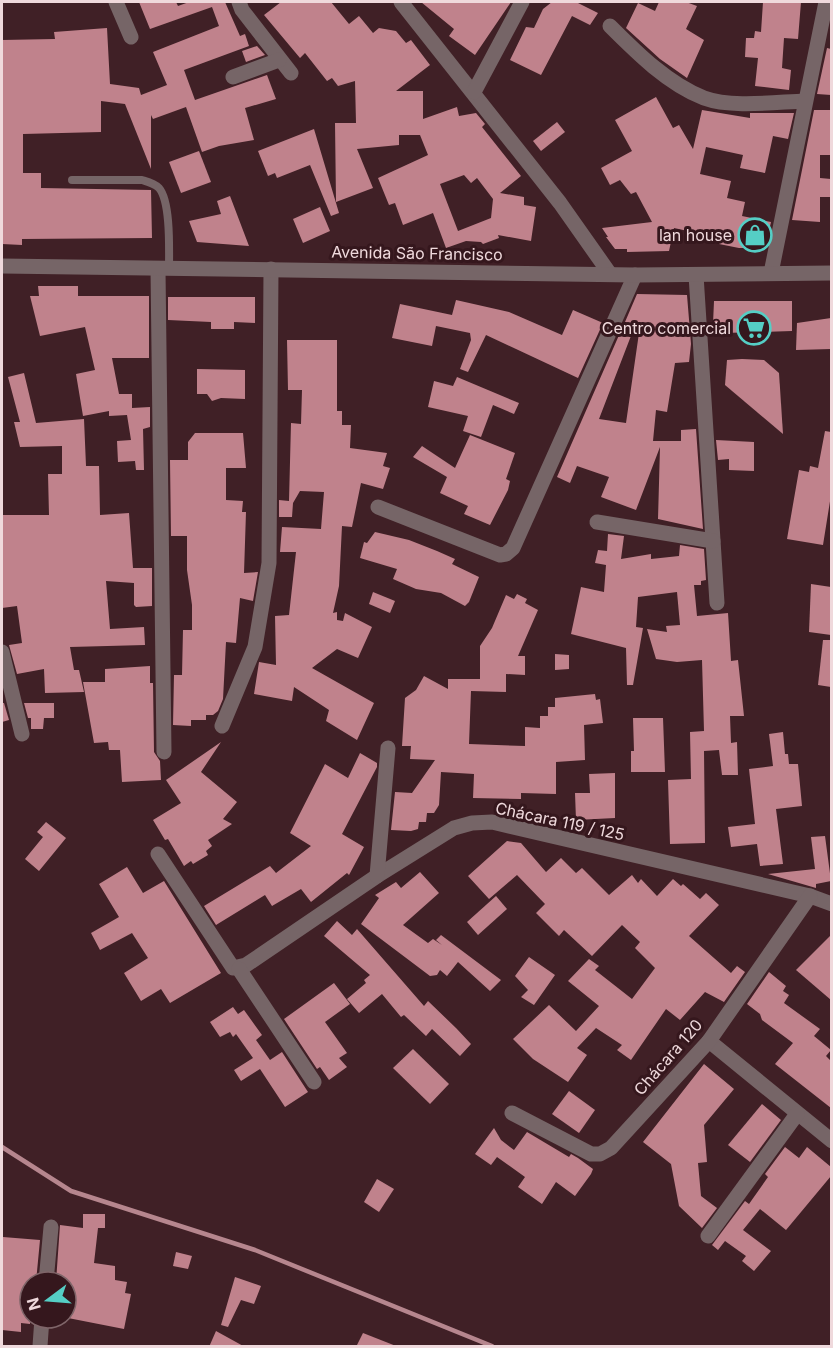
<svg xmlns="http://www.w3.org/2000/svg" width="833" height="1348" viewBox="0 0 833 1348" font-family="Inter,sans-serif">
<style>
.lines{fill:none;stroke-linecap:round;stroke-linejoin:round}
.stream{stroke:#b6868e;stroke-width:4.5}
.building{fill:#c0828c;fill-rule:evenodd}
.service{stroke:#766567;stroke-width:8}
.minor{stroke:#766567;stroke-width:15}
.tertiary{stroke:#766567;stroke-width:15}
.labels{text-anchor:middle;stroke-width:6;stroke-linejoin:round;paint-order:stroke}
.poi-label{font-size:16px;fill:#efd9dc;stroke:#35171d;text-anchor:end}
.street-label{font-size:16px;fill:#efd9dc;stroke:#35171d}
</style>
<rect width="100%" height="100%" fill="#402026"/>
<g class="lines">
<path class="stream" d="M2,1147L71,1191L255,1250L492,1346"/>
</g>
<g class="building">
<path d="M139,2H176L178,6L189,2H225L240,36L245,34L249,46L184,70L195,100L267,75L276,99L245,108L254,140L219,146L202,152L186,107L153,119L151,115V169L125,104L101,101V132L23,134V173H41V188L151,190L152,238L22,239V245L2,244V40L55,39L54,32L107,28L110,84L139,88L141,95L167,85L153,52L219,26L212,7L150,29Z"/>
<path d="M281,2H331L349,24L359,16L373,33L379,28L396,31L406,43L411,40L430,65L396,91H423V119L457,107L459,116L476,113L485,124L482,127L521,176L500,193L524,197V205L536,207L531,241L498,235L499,238L483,244L481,242L466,241L446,248L433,213L403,225L395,203L389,205L378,178L428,155L420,135H399V145L357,149L373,188L336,202L335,123H356L355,81L338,86L332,78L327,81L305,53L300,58L264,15ZM464,175L471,183L477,178L493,199L491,218L458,231L440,184Z"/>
<path d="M421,2H511L475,55L449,36L454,29Z"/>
<path d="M552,2H576L598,13L590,25L572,16L541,75L510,60L526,27L534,28L543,9Z"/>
<path d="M659,2H686L697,6L686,29L704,40L687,78L660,59L626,28L638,3L655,11Z"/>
<path d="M763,2H801L798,39L784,38L782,68L791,70L789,90L755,86L758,58L745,57L746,38H754L755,31L761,32Z"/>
<path d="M257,46L265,55L246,62L242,51Z"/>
<path d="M827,48L831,49V95L817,94Z"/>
<path d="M656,97L673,128L679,125L693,149L702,110L750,118V113H794L788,139L773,136L765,173L740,168L743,155L706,147L700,174L731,181L727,198L745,202L742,216L771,222L765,248H739L719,244L720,238L674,228L669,251L627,252V249H615L606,237H608L602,228L652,222L636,192L631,194L620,180L610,185L601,168L632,151L615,120Z"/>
<path d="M814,110H831V155H820V178L831,179V197H820V222L792,220Z"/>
<path d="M557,122L565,132L541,151L533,141Z"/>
<path d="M314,129L339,213L331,216L310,165L277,178L275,173L268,176L258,151Z"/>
<path d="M199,151L211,182L181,193L169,162Z"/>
<path d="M230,196L249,246L197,242L189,221L221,214L217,201Z"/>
<path d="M320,207L330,231L303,243L293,219Z"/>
<path d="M38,286H78V296H149V358H112L119,394H132V408L150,407V427L143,429L144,470H136L135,461L118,462L117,441L131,440L127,415L109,416V411L83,416L76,374L95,370L85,327L40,336L30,296H39Z"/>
<path d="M637,294L687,295L691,344L689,362L675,363L667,412L656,410L653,441H681V430L696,429L703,529L658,519L660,447L636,510L601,497L609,477L577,466L570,483L557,477L623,326L634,328L599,419L626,423L640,326L625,322Z"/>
<path d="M168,297H255V323L234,322V329H211V322L168,320Z"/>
<path d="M456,300L509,312L562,335L573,310L603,323L578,378L486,335L468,372L460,369L471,340L470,333L436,326L432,346L392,338L400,304L452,315Z"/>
<path d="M714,301H792V331L725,333V324H713Z"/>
<path d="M831,318V349L796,350L797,323Z"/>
<path d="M287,340H337V411H342V425H351L350,448L387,453L383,466L390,468L383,489L361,483L352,527L342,526L339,586L333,613L337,612V620L343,621L345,613L372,627L358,658L337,649L312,668L374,703L357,740L326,721L329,710L294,687L292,701L254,694L259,662L276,665L275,616L289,615L296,552H280L282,527L321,529L324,492L300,491L293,503L292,517H279V500L289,501L291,423L301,424L302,390H288Z"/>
<path d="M742,359L764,360L779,373L783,434L725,385L727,360Z"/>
<path d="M197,369L245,370V399L221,398L212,401L207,394H197Z"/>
<path d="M24,373L36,423L84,419L86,466H99L100,515L129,513L133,568H152V606L136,607L134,605V583L106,581L110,629L144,627L145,645L70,647L74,670H79L84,692L45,693L44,669L17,674L9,645L22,643L17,606L2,608V515H49L48,474H62V446L20,447L14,422H20L8,377Z"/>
<path d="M457,377L519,403L514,414L493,405L481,437L463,431L468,416L428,407L434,381L453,386Z"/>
<path d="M825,431L831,432V495L823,545L787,539L799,470L809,472L810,466L818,468Z"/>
<path d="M195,433H243L246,468H226V500L243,501L242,512H246L244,573L258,572L253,601L240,598L236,643L226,642L223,699L218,711L213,715H206V720H191V726L173,725L174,675H182L183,630H192V605L187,570V536H171L170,460H188V442Z"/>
<path d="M470,435L515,453L506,479L510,481L508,490L490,525L464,514L468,506L440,493L447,477L413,457L422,446L455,468Z"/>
<path d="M716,440L754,442V471L729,470V459L718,460Z"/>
<path d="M375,532L409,540L437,551L455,559L452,564L479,577L469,602L465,606L441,593L416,589L393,579L397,569L360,558L364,542L367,543Z"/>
<path d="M608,534L624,536L621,559L651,554V559L679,556L680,545L704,549L706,580L701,581V585H694L697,616L728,613L731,661L738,660L744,716H730L731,743L737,742L738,775H722L719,750L704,751L705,843L670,844L668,780L691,779L690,732L704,731L702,660L677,662L656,659L647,629L667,632L666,626L680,625L677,592L638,597L636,627L643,628L633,685H627L626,648L571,634L581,587L604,592L606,565L595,563L598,550L607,551Z"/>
<path d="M811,584L831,587V635L809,632Z"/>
<path d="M373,592L395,601L390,613L369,604Z"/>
<path d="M517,594L527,599L525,603L538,610L518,656H525V675L506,674V692L471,691L469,744L525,746V727L540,728V716H548V707H555V698L595,694L596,700L600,699L603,723L584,725L585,760L556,762V794L521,793V799L473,798L474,774L441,772L439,805L434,813H427L426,822H419L418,829L411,831L391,830L395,792L412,793L435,760L410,759L411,746H402L405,698L416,690L424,676L448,689V679H480V646L492,628L506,595L514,599Z"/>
<path d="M823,640H831V687L818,685Z"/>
<path d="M555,654L569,655V669L555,670Z"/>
<path d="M150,666V683H153L154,752L160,761L161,780L122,782L120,750H109L108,742L94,743L83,682H105V669Z"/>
<path d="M2,703H4L9,720L2,722Z"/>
<path d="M24,703H54V718H44L43,729H31V718H28Z"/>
<path d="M633,718H663L665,772H631V751H634Z"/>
<path d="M783,732L785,754H788L789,764H798L802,806L776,809L783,864L760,866L757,844L731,847L728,827L755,824L749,769L773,766L769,734Z"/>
<path d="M221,742L201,772L237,802L223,819L232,824L208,840L212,846L206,851L208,855L193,864L191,861L184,866L168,839L165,840L153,820L181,803L166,780Z"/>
<path d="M360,753L377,763V767L342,834L364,847L349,875L347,873L311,902L301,889L272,906L265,895L216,925L204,906L270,866L276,873L311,846L290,833L325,764L348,778Z"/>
<path d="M615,773V818L576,820L575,793H590L589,774Z"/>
<path d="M46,822L66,838L39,871L25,859L43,837L37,832Z"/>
<path d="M825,836L831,881L816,884V888L768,874L815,869L811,837Z"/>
<path d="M507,841L521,843L546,872L561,858L576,873L582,868L609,895L632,875L638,883L641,879L657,896L673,879L681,886L683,884L700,899L706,893L719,905L689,936L731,973L737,966L745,972L724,1002L705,992L680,1020L666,1009L631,1060L617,1050L622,1045L596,1028L577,1048L587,1055L568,1082L533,1059L513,1039L549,1005L576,1031L599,1006L568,981L589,959L599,966L595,970L632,999L655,968L635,948L640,942L622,925L592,956L564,930L559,936L536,913L545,904L517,875L489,899L468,876Z"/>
<path d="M127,867L143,893L164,881L221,973L170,1003L161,989L141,1001L124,973L148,958L132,933L100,950L91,933L119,917L99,884Z"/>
<path d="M420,872L439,893L403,925L428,943L433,939L442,945L436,940L441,935L501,980L490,991L458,962L447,976L440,970L437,975L430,976L361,924L379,898L375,895L396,882L401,888Z"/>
<path d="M496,896L507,909L478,935L467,922Z"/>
<path d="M337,921L352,935L357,929L424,1006L428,1001L456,1028L471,1044L460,1056L432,1029L426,1036L404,1015L401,1017L382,994L359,1013L347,999L366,983L364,980L370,975L324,936Z"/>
<path d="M831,935V1000L796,970Z"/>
<path d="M529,957L555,975L534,1005L521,997L528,990L515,976Z"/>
<path d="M769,972L786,986L783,991L789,995L784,1003L820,1029L814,1036L831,1050L826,1056L831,1061V1108L775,1064L793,1043L762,1020L760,1014L747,1004Z"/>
<path d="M334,983L350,1004L325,1022L347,1053L339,1058L347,1067L329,1080L320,1067L317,1069L284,1019Z"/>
<path d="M233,1007L238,1014L244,1010L262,1035L256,1040L270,1060L282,1052L308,1092L285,1107L260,1069L241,1081L234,1070L253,1058L236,1034L233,1037L230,1032L220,1037L210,1022Z"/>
<path d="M413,1049L449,1084L430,1104L393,1068Z"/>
<path d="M704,1064L734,1089L704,1125L707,1162L698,1163L701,1196L717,1208L702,1228L679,1206L671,1164L643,1142Z"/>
<path d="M569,1091L595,1110L579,1133L552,1114Z"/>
<path d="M762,1104L781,1120L750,1162L728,1145Z"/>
<path d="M494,1128L501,1140L514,1150L527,1132L569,1157L571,1154L578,1158L593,1169L591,1174L575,1196L556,1182L542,1204L518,1187L525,1177L497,1157L491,1165L475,1154Z"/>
<path d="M785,1147L799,1158L807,1147L831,1167V1176L786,1230L760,1209L743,1230L771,1251L754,1271L742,1261L746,1256L725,1241L718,1250L712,1245L745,1201L749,1204L768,1177L765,1174Z"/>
<path d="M377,1179L394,1189L379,1212L364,1202Z"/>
<path d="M83,1214H105V1228H98L94,1263L115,1266V1280L127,1282L125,1293L131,1294L124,1329L68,1318L71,1293H66V1282H56L60,1225L83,1228Z"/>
<path d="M3,1237L40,1240L36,1282H30V1324L21,1323V1332L2,1330Z"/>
<path d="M176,1252L192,1256L188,1269L173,1266Z"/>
<path d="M235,1277L261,1286L254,1304L241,1300L228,1327L221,1325Z"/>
<path d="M216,1331L245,1347H209Z"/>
<path d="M363,1333L396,1346V1347H356Z"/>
</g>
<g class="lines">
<path class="service" d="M72,180H142C149,182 154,183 159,188C171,202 169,251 169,270"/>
<g class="minor">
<path d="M116,2L131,37"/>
<path d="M239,2L242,10L291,73"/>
<path d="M401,2L560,203L610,274"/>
<path d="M610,26C637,53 668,84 704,98C731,108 776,102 805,101"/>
<path d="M233,77L279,60"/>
<path d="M474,92L522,2"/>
<path d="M158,270L164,752"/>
<path d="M771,273L826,2"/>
<path d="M696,275L717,603"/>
<path d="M378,507L500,555L506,554L513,548L635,275"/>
<path d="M597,522L713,541"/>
<path d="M2,652L22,734"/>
<path d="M222,726L255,647L269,563L271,269"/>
<path d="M158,854L233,968L246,965L377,876L454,828L472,823L492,822L810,896L832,904"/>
<path d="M377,876L388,748"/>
<path d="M239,969L314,1082"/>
<path d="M709,1041L832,1141"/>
<path d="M512,1113L591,1154H600L611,1148L709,1041L810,896"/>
<path d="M708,1236L797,1114"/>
<path d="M46,1282L51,1227"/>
<path d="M40,1346L42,1318"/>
</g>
<path class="tertiary" d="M2,266L635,275L832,273"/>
</g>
<defs>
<symbol id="shop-ring" viewBox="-11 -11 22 22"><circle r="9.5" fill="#35171d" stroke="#55cec5" stroke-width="1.5"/><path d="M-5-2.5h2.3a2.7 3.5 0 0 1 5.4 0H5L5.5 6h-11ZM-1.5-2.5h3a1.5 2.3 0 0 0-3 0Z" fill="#55cec5"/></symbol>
<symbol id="supermarket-ring" viewBox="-11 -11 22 22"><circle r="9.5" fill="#35171d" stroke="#55cec5" stroke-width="1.5"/><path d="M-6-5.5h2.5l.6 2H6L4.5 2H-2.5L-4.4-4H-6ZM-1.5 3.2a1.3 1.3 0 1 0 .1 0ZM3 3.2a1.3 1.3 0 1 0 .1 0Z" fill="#55cec5"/></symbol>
</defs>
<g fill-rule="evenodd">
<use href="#shop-ring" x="736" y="216" width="38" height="38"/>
<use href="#supermarket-ring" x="735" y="309" width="38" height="38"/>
</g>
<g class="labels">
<g class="poi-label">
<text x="732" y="241">lan house</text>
<text x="731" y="334">Centro comercial</text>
</g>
<g class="street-label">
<text transform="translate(417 253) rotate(1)" y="6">Avenida São Francisco</text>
<text transform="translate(560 821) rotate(12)" y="6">Chácara 119 / 125</text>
<text transform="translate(668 1057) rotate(-49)" y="6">Chácara 120</text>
</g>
</g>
<rect width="833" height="1348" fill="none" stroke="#efd9dc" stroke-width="6"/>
<g transform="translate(48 1300) rotate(254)"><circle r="28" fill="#35171d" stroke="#7f6569" stroke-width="1.5"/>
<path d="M0-4.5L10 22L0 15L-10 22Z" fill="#55cec5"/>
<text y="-9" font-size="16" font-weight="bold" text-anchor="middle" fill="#efd9dc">N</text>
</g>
</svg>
